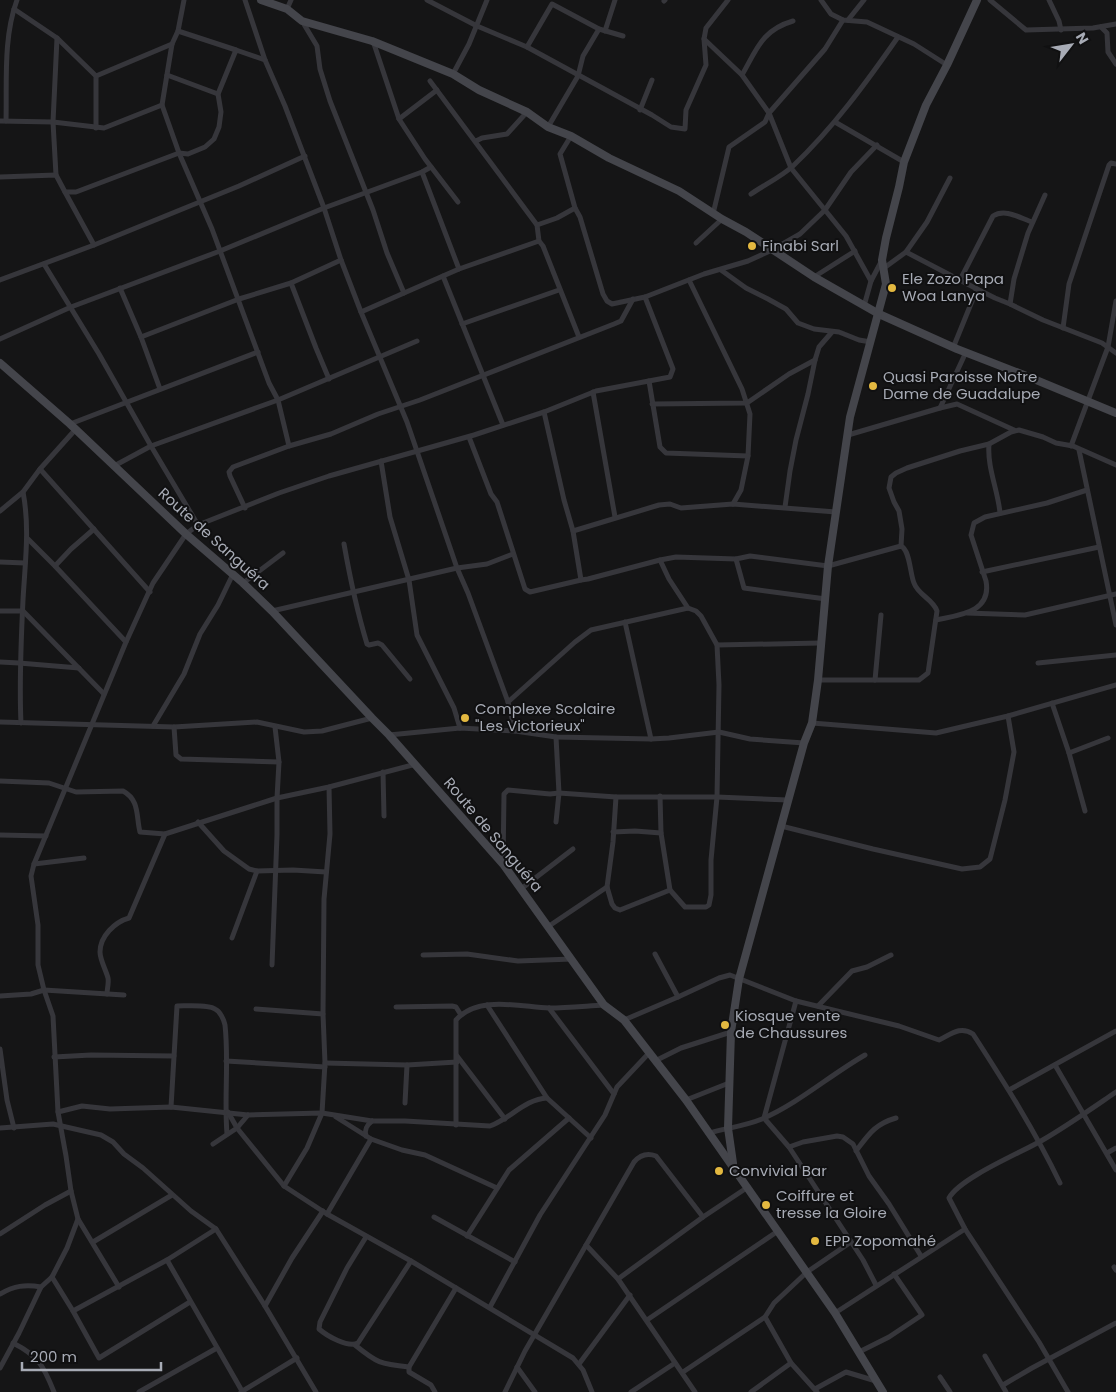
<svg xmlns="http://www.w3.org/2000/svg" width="1116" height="1392" viewBox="0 0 1116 1392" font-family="Poppins,sans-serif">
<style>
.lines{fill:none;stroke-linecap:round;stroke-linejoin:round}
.street{stroke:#36363b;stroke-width:5}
.secondary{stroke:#44454b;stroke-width:8}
.poi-dot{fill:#e3b840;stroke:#101011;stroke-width:2}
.labels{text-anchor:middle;stroke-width:4;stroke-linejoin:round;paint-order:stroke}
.poi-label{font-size:15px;fill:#a7abb5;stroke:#101011;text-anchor:start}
.street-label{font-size:15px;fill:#a7abb5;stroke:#101011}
</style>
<rect width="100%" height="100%" fill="#151516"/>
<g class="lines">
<g class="street">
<path d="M184,0L178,31L172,44L162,105L179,153L212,229L269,383L278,400L289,446"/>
<path d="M245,0L265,60L285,106L324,208L341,260L361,312L407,422L457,568L468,593L508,702"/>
<path d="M427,0L477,26L527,47L652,115L671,127L685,129L686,110L706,65L704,39L706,28L728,0"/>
<path d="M821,0L831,14L843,20L867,22L914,44L947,65"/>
<path d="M990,0L1026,30L1093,28L1116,24"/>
<path d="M1049,0L1059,21L1061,30"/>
<path d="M664,1L665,0"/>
<path d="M14,9L57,38L96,76V128"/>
<path d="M287,9L291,0"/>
<path d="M848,20L864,0"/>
<path d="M302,21L317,46L320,69L330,101L373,210L387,253L404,293L361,312"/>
<path d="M793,21C762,30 757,49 742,75L769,113L791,168L846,236L871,281"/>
<path d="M1101,27L1107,33L1108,52L1116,64"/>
<path d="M178,31L236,50"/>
<path d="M605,31L615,0"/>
<path d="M704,39L742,75"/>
<path d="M373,41L399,119L425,159L458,202"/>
<path d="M527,47L552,4L599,29L623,36"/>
<path d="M453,74L469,44L487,0"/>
<path d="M167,75L218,94"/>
<path d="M96,76L172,44"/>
<path d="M430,81L537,225L539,241L543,246L579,337"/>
<path d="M640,110L652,80"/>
<path d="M399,119L437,90"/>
<path d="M0,121L53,122L104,128L162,105"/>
<path d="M6,121C7,82 3,38 17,0"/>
<path d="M835,122L904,162"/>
<path d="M548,127L578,76L583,56L599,29"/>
<path d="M571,136L560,154L575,208L580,217L603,294L607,301L612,304L645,297L704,274L748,261L772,250L800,234L825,210L851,172L877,145"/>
<path d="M476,141L482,138L507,134L527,112"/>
<path d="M422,172L459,269L539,241"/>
<path d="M56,175L53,122L57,38"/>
<path d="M0,177L56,175L65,192H76L179,153L188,154L205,147L214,139L219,127L221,112L218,94L236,50L265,60"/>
<path d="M65,192L94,245"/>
<path d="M751,194C764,185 781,177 793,166C833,128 866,83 898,37"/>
<path d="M713,214L729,147L765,122L769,113L825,49L843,20"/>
<path d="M537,225L557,218L575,208"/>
<path d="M696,243L722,219"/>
<path d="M906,252L977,289"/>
<path d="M44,264L99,354L151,446L198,525"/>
<path d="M884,268L906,252L927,222L950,178"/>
<path d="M721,270L746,288L768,299L786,309L798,323L814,329L839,332L859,340L871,342"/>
<path d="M443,276L503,425"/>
<path d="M814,277L855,251"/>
<path d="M0,280L94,245L239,186L305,156"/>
<path d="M689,280L742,389L750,414L748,456L741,490L733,504"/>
<path d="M960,280L993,216C1005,208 1020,218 1032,222"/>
<path d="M291,283L316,348L329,379"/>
<path d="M120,288L141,337L160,389"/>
<path d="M404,293L459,269"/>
<path d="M1010,304L1014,279L1028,233L1045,195"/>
<path d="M864,306L871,281L882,260"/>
<path d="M462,324L559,290"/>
<path d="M1063,328L1069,284L1109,165L1111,163L1116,164"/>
<path d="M141,337L239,299L291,283L341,260"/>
<path d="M0,339L71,307L220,251L324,208L422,172L431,167"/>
<path d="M953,348L977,289L995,298L1010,304L1043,320L1102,343L1116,353"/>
<path d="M649,381L660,447L666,453L748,456"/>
<path d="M593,392L615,517"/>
<path d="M652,404L747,403L789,374L815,360"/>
<path d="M940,408L966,352"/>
<path d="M544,412L564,500L573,531L581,580"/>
<path d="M70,424L258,352"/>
<path d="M848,435L940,408L957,404L1014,430"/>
<path d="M469,437L491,494L497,502L525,589L530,592L581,580L588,579L660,560L676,557L736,559L750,556L828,566L901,546C910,550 910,574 914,583C918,595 933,599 937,611L928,673L919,680H818"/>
<path d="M989,444C987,468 998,490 1000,513"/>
<path d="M1071,446L1108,347L1116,301"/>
<path d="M1079,450L1116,625"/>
<path d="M381,461L390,517L409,580L417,635L454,708L460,728"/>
<path d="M114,466L151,446L278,400L417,341"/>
<path d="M40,469L150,592"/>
<path d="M785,507L790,471L796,440L808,394L815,360L819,347L832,332"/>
<path d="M245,508L230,476L229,472L233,467L289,446L331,434L378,414L420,400L614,324L621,321L633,299"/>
<path d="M0,511L23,492L40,469L75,430"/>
<path d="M573,531L659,505L670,504L681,508L733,504L836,512"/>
<path d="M28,539L55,566L126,642"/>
<path d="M344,544C350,578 357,611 367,644L369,645L378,643L382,645L410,679"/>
<path d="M901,546L902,529L899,511L894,502L889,488L891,477L896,473L907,468L960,451L989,444L1011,432L1019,430L1043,437L1056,443L1073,446L1116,465"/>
<path d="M736,559L744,588L826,599"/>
<path d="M660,560L669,579L688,608"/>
<path d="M0,562L25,563"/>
<path d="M55,566L71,549L94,529"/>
<path d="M982,572L1099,547"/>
<path d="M243,583L283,553"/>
<path d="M0,611H23L104,694"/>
<path d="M272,611L457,568L487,564L513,554"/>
<path d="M967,613L1025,615L1116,594"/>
<path d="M936,620C958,615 992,613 986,581L971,535L974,523L985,517L1047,503L1087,490"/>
<path d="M625,622L651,739"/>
<path d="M717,645L820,643"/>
<path d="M0,662L19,663L79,668"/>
<path d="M1038,663L1116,655"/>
<path d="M875,680L881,615"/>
<path d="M1052,703L1069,753"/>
<path d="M0,722L174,727L257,722L304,732L322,731L372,718"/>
<path d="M21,723C19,681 21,641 23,600C25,563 30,528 23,492"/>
<path d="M812,723L936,733L1008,716L1116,685"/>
<path d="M153,726L184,674L200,634L218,605L233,574"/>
<path d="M174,727L176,755L181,759L279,762"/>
<path d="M515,731L508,702L575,642L591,630L688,608L696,611L701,616L717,645L719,685L717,797L711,860V895L709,905L706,907H685L670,890L620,910L615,908L612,904L607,887L613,842L616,797"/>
<path d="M389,735L460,728L515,731L556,737L651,739L669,738L719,732L750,739L804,743"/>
<path d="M556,737L559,793L556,822"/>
<path d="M383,772L384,816"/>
<path d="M0,781L49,783L76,792L123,791C140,800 136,817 140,832L165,834L277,798L329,787L416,764"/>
<path d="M660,796L661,833L670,890"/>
<path d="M1085,811L1069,753L1108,738"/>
<path d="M198,822L224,851L249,869L257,871L293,870L326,872"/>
<path d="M781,826L873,849L962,869L980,867L990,859L1005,800L1014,752L1008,716"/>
<path d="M613,832L635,831L661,833"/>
<path d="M0,835L46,836"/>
<path d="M34,864L84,858"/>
<path d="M503,864L504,794L508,790L550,794L559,793L616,797H717L788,800"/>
<path d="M521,889L573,849"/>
<path d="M549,926L607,887"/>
<path d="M232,938L257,871"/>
<path d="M655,954L678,997"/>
<path d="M423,955L467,954L518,961L572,959"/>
<path d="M272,965L277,835V798L279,762L275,727"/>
<path d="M107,994C107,989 109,983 108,978C106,970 100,960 100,952C100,936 115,922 129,918L165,834"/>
<path d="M0,996L31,994L44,990L124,995"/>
<path d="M796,1001L764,1118L789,1147L863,1260L876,1285"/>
<path d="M487,1005L547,1098L591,1138"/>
<path d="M818,1006L852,971L867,967L891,955"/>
<path d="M396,1007L452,1006L456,1007L461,1015"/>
<path d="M549,1008L614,1094"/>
<path d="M256,1009L323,1014"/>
<path d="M624,1020L678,997L719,978L730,975L796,1001L899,1026L939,1040C950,1035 960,1025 973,1034C1004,1082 1035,1131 1060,1183"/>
<path d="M0,1049L7,1100L14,1128"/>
<path d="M457,1056L505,1119"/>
<path d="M54,1057L91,1055L174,1056"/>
<path d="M226,1061L325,1067"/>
<path d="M655,1061L681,1048L731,1032"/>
<path d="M325,1063L407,1065L457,1062"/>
<path d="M1055,1065L1116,1170"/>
<path d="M1009,1090L1116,1031"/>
<path d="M686,1100L729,1083"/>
<path d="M405,1103L407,1065"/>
<path d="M171,1107L177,1006C186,1006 208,1004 215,1009C220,1011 224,1020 225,1025C229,1061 224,1098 227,1134"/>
<path d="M58,1112L82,1106L110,1109L171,1107L248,1115L322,1113L372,1121H405L490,1126C510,1119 525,1099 547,1098"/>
<path d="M228,1112L237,1128L284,1186L327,1214L411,1261L573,1358L583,1370L592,1392"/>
<path d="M336,1117L371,1139L402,1150L425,1155L497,1188"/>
<path d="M456,1125V1020C478,995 521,1007 549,1008C567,1008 586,1006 604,1005"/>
<path d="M0,1128L53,1124L101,1135L113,1142L124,1154L143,1168L191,1211L216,1229L265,1306L316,1392"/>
<path d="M709,1133C727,1128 745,1126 762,1119C799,1103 830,1075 865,1055"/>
<path d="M366,1136C364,1129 367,1125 372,1121"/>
<path d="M213,1144L237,1128L248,1115"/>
<path d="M789,1147L803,1142L837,1136L843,1137L853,1144L869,1176L889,1204L921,1256"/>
<path d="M856,1151C869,1134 875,1124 896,1118"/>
<path d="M1107,1153L1116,1148"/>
<path d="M284,1186L307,1148L322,1113L325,1063L323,1014L324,899L330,834L329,787"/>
<path d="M327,1214L371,1139"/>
<path d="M434,1217L515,1262"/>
<path d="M78,1219L119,1287"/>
<path d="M0,1234L45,1205L71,1191"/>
<path d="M467,1236L509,1170L569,1118"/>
<path d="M366,1237L347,1268L320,1322L319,1329C327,1336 348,1348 358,1343L411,1261"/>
<path d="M93,1242L172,1195"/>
<path d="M586,1245L618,1279L695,1392"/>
<path d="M167,1260L242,1391"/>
<path d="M1114,1267L1116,1270"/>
<path d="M52,1277L73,1311L99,1358L190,1302"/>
<path d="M618,1279L703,1217L748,1187"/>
<path d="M0,1294C14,1286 25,1284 41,1287"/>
<path d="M265,1306L292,1258L323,1211"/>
<path d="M490,1307L540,1215L605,1115L617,1087L649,1053"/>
<path d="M73,1311L167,1260L216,1229"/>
<path d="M835,1313L965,1229"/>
<path d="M765,1317L791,1363L817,1392"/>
<path d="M647,1320L778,1231"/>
<path d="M13,1343C39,1356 44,1367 54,1392"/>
<path d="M355,1345C377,1363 380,1364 409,1367"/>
<path d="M859,1352L889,1337L922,1315L894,1274"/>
<path d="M985,1356L1006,1392"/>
<path d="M579,1364L630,1295"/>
<path d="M517,1367L535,1392"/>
<path d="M0,1368L19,1333L41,1287L52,1277L67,1248L78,1219L71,1191L66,1156L58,1112L53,1016L44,990L38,965V925L31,876L34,864L126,642L153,583L186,534L198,525L279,493L329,476L474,435L544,412L596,391L670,377L673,369L645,297"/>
<path d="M683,1372L765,1317L774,1303L807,1272L851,1242"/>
<path d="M940,1377L950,1392"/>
<path d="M1003,1385L1032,1368L1116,1323"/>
<path d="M815,1389L846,1372L876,1381"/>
<path d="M139,1392L217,1348"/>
<path d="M241,1392L297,1358"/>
<path d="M435,1392L431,1385L409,1372V1367L456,1288"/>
<path d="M505,1392L525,1351L634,1162C640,1155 648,1153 656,1156L703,1217"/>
<path d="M631,1392L675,1363"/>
<path d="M751,1392L791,1363"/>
<path d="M1068,1392L1039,1342L965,1229L949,1198C960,1178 1020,1153 1041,1141C1067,1126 1091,1109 1116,1092"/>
</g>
<g class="secondary">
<path d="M261,0L287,9L302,21L372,41L453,74L479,90L527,112L548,127L571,136L609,158L679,191L722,219L746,232L814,277L879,314L957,349L1024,375L1116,413"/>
<path d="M0,363L70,424L186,534L243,583L272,611L372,718L389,735L503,864L604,1005L624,1020L686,1100L835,1313L883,1392"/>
<path d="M733,1163L728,1128L731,1032L739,979L804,743L812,723L818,680L828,566L850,417L886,284L882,260L886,238L899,187L904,162L926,105L947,65L977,0"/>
</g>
</g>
<g class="poi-dot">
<circle cx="752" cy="246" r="5"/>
<circle cx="892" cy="288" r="5"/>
<circle cx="873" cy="386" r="5"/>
<circle cx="465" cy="718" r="5"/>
<circle cx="725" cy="1025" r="5"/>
<circle cx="719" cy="1171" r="5"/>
<circle cx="766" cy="1205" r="5"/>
<circle cx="815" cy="1241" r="5"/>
</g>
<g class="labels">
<g class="poi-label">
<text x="762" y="251">Finabi Sarl</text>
<text x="902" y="284">Ele Zozo Papa<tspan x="902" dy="17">Woa Lanya</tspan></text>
<text x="883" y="382">Quasi Paroisse Notre<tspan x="883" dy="17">Dame de Guadalupe</tspan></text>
<text x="475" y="714">Complexe Scolaire<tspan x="475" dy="17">"Les Victorieux"</tspan></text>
<text x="735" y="1021">Kiosque vente<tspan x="735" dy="17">de Chaussures</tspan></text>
<text x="729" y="1176">Convivial Bar</text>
<text x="776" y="1201">Coiffure et<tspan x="776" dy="17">tresse la Gloire</tspan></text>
<text x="825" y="1246">EPP Zopomahé</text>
</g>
<g class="street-label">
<text transform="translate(214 539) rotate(42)" y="5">Route de Sanguéra</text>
<text transform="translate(493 835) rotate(50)" y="5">Route de Sanguéra</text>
</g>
</g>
<g transform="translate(1071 45) rotate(59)" stroke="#101011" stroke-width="4" paint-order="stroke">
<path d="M0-4L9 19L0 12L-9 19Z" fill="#a7abb5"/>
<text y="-8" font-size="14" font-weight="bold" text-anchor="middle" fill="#a7abb5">N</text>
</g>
<path d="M22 1362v8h139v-8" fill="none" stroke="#a7abb5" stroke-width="2.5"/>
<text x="30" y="1362" font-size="15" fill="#a7abb5" stroke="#101011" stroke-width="4" paint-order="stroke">200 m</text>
</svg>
